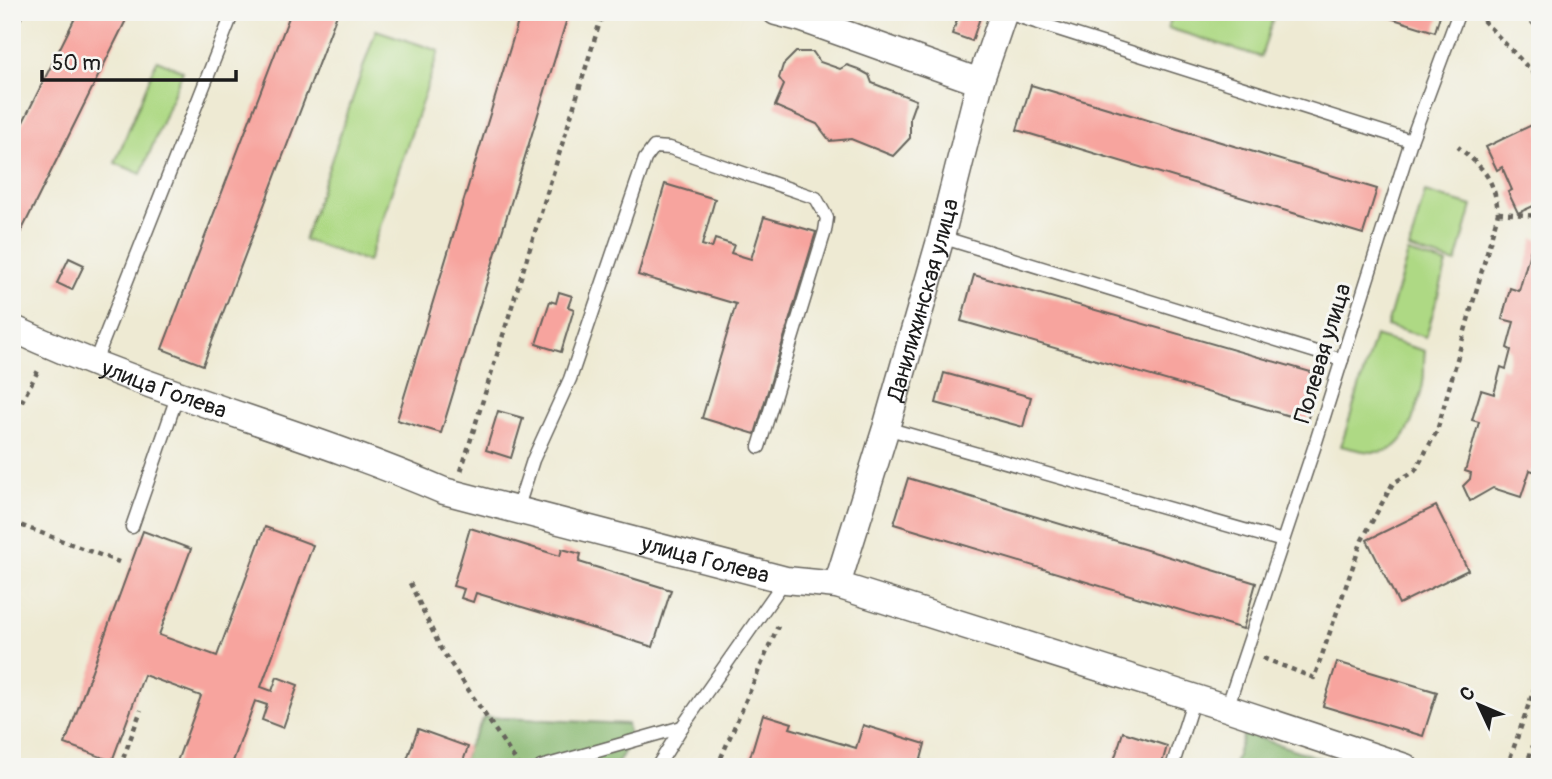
<svg xmlns="http://www.w3.org/2000/svg" width="1552" height="779" viewBox="0 0 1552 779" font-family="Pangolin,sans-serif">
<style>
.green{fill:#aed984;stroke:#657a50;stroke-width:2}
.forest{fill:#8ab972;stroke:#536a47;stroke-width:2}
.building{fill:#f7a49e}
.lines{fill:none;stroke-linecap:round;stroke-linejoin:round}
.lane-casing{stroke:#66645c;stroke-width:15}
.street-casing{stroke:#66645c;stroke-width:29}
.path{stroke:#66645c;stroke-width:4.5;stroke-dasharray:5 5;stroke-linecap:butt}
.lane{stroke:#fff;stroke-width:12}
.street{stroke:#fff;stroke-width:26}
.labels{text-anchor:middle;stroke-width:6;stroke-linejoin:round;paint-order:stroke}
.street-label{font-size:23px;fill:#1c1c1c;stroke:#f6f6f2}
</style>
<rect width="100%" height="100%" fill="#f6f6f2"/>
<filter id="ink" filterUnits="userSpaceOnUse"><feTurbulence type="fractalNoise" baseFrequency=".0143" numOctaves="2"/><feDisplacementMap in="SourceGraphic" scale="14" xChannelSelector="R" yChannelSelector="G"/><feConvolveMatrix kernelMatrix="1 2 1 2 8 2 1 2 1" color-interpolation-filters="sRGB"/></filter>
<filter id="wash" filterUnits="userSpaceOnUse"><feTurbulence type="fractalNoise" baseFrequency=".00686" numOctaves="4" result="noise"/><feDisplacementMap in="SourceGraphic" scale="28" xChannelSelector="R" yChannelSelector="G"/><feGaussianBlur stdDeviation="1.57" result="paint"/><feColorMatrix in="noise" values="0 0 0 0 0 0 0 0 0 0 0 0 0 0 0 0 0 1.4 0 .05"/><feComposite in="paint" operator="in"/></filter>
<g filter="url(#wash)">
<rect width="100%" height="100%" fill="#eeead3"/>
<g class="green">
<path d="M1173,12H1275L1261,57L1168,28Z"/>
<path d="M376,30L439,51L368,262L304,240Z"/>
<path d="M157,60L183,71L141,174L115,163Z"/>
<path d="M1425,192L1472,206L1456,263L1409,249Z"/>
<path d="M1408,253L1447,264L1426,337L1387,326Z"/>
<path d="M1375,336L1425,351C1423,362 1425,373 1423,383C1422,394 1417,405 1414,415C1401,458 1380,456 1341,446Z"/>
</g>
<g class="forest">
<path d="M484,717L627,724L631,741L615,767H461L468,747Z"/>
<path d="M1244,733L1346,767H1233Z"/>
</g>
<g id="blocks">
<g class="building">
<path d="M78,12H130L12,250V144Z"/>
<path d="M291,12H338L203,365L162,349Z"/>
<path d="M521,12H569L441,433L397,420Z"/>
<path d="M960,12H982L972,41L952,34Z"/>
<path d="M1371,12H1441L1435,32Z"/>
<path d="M796,52H813L820,62L840,69L847,65L858,69L869,75L872,83L916,100L910,117V138L893,156L851,139L830,141L817,124L775,106L784,85L779,78L783,65Z"/>
<path d="M1031,85L1377,189L1363,234L1017,130Z"/>
<path d="M1540,121V203L1518,213L1508,192L1512,190L1502,167L1497,170L1486,147Z"/>
<path d="M665,184L715,199L702,245L712,248L715,239L734,245L731,253L751,259L764,217L816,232L755,434L702,418L736,304L638,275Z"/>
<path d="M1534,238L1540,240V460L1536,472L1530,470L1521,497L1493,488L1470,501L1463,486L1470,479L1471,473L1465,471L1479,422L1472,420L1481,390L1494,394L1501,367L1506,369L1511,350L1507,348L1514,322L1502,319L1510,288L1519,291Z"/>
<path d="M69,258L84,265L72,290L57,283Z"/>
<path d="M974,275L1321,375L1307,421L961,321Z"/>
<path d="M559,292L572,296L568,307L574,309L561,352L536,344L550,301L556,303Z"/>
<path d="M944,373L1031,397L1023,427L936,403Z"/>
<path d="M498,411L523,418L511,458L486,450Z"/>
<path d="M908,478L1256,583L1243,629L894,524Z"/>
<path d="M1436,506L1468,570L1399,604L1367,540Z"/>
<path d="M265,527L313,545L261,687L272,691L277,677L298,685L283,728L262,720L267,705L255,701L231,767H175L201,696L144,675L112,761L65,744L143,531L191,549L159,635L217,656Z"/>
<path d="M470,528L560,556L562,549L581,554L579,562L671,590L653,647L476,593L473,602L461,598L464,589L453,586Z"/>
<path d="M1337,662L1437,692L1423,736L1323,706Z"/>
<path d="M763,714L792,723L790,728L856,748L863,725L925,744L919,767H758L748,764Z"/>
<path d="M418,729L468,747L461,767H404Z"/>
<path d="M1123,732L1167,746L1161,767H1112Z"/>
</g>
</g>
</g>
<g filter="url(#ink)">
<use href="#blocks" fill-opacity="0" stroke="#66645c" stroke-width="2"/>
<g class="lines">
<defs>
<g id="lane">
<path d="M1004,12L1411,141"/>
<path d="M1530,12L1540,23"/>
<path d="M12,21L17,12"/>
<path d="M941,237L1342,360"/>
<path d="M94,364L233,12"/>
<path d="M886,428L1283,541"/>
<path d="M517,510L533,460L570,379L645,159L654,147L670,148L816,198L827,218L825,231L759,447"/>
<path d="M132,527L178,394"/>
<path d="M1227,708L1314,448L1411,141L1459,12"/>
<path d="M541,767L682,727"/>
<path d="M657,767L682,727L785,580"/>
<path d="M1172,767L1194,698"/>
</g>
<g id="street">
<path d="M776,12L803,19L980,82"/>
<path id="s1" d="M12,328C152,394 303,430 444,491L786,580L837,585L1227,708L1405,767"/>
<path id="s2" d="M837,585L886,428L941,237L980,82L1004,12"/>
</g>
</defs>
<use href="#lane" class="lane-casing"/>
<use href="#street" class="street-casing"/>
<g class="path">
<path d="M1476,13L1540,80"/>
<path d="M1498,213L1540,216"/>
<path d="M12,420L40,367"/>
<path d="M461,471L603,12"/>
<path d="M12,522L119,562"/>
<path d="M410,583L441,649L520,767"/>
<path d="M1263,658L1314,678L1362,540L1393,483L1415,471L1437,431L1498,213C1495,180 1484,168 1458,147"/>
<path d="M120,767L141,710"/>
<path d="M717,767L778,626"/>
<path d="M1507,767L1540,672"/>
<path d="M1526,767L1540,724"/>
</g>
<use href="#lane" class="lane"/>
<use href="#street" class="street"/>
</g>
</g>
<g class="labels">
<g class="street-label">
<text dy="8" stroke="none"><textPath href="#s2" startOffset="298">Данилихинская улица</textPath></text>
<text transform="translate(1322 353) rotate(-73)" y="8">Полевая улица</text>
<text dy="8" stroke="none"><textPath href="#s1" startOffset="164">улица Голева</textPath></text>
<text dy="8" stroke="none"><textPath href="#s1" startOffset="732">улица Голева</textPath></text>
</g>
</g>
<rect width="1552" height="779" fill="none" stroke="#f6f6f2" stroke-width="42"/>
<g transform="translate(1479 705) rotate(314)" stroke="#f6f6f2" stroke-width="5" paint-order="stroke">
<path d="M0-5L12 26L0 18L-12 26Z" fill="#1c1c1c"/>
<text y="-10" font-size="19" font-weight="bold" text-anchor="middle" fill="#1c1c1c">С</text>
</g>
<path d="M42 70v10h194v-10" fill="none" stroke="#1c1c1c" stroke-width="3.5"/>
<text x="52" y="70" font-size="21" fill="#1c1c1c" stroke="#f6f6f2" stroke-width="5" paint-order="stroke">50 m</text>
</svg>
